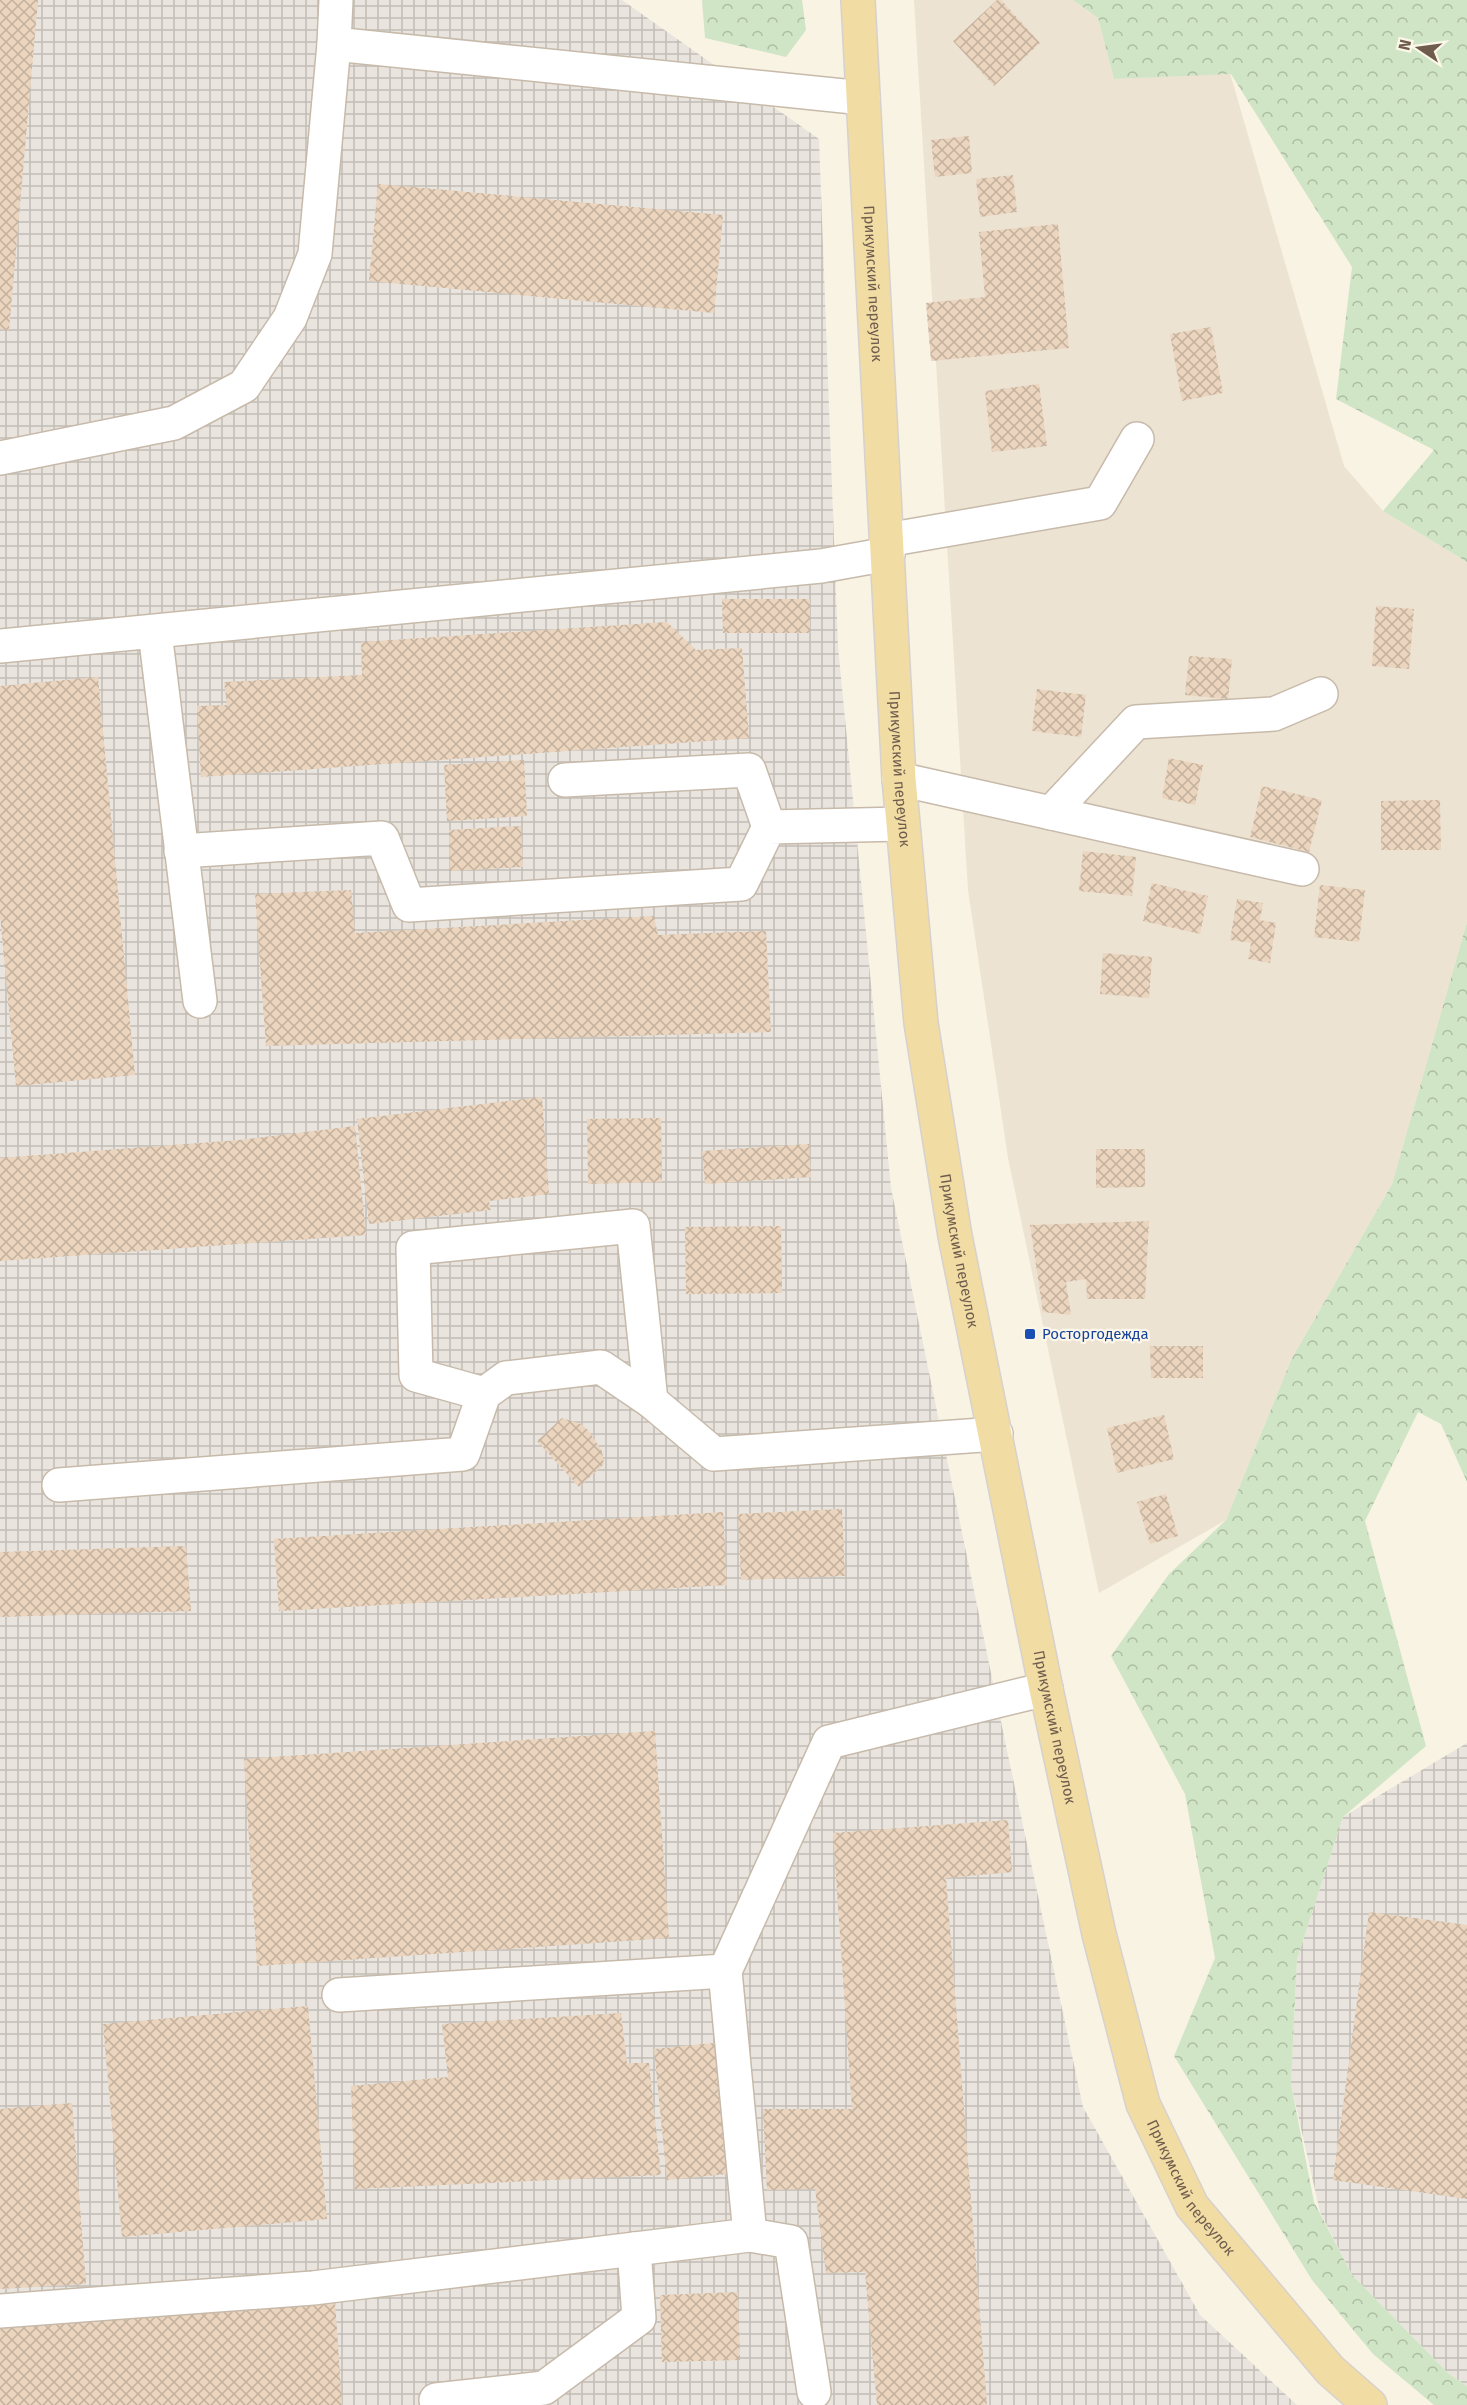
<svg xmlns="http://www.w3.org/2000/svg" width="1467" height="2405" viewBox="0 0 1467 2405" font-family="'Fira Sans',sans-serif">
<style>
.residential{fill:#ede3d2}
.industrial{fill:url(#industrial-grid)}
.forest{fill:url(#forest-crowns)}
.building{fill:url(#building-cross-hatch)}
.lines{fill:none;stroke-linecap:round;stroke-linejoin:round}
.minor-casing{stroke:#c7baaa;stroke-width:36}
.major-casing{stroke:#d7d1cd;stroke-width:36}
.minor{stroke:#fff;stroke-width:33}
.major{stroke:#f1dca4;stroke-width:33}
.transit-dot{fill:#1a4fb4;stroke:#fdf7ea;stroke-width:2}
.labels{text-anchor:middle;stroke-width:4.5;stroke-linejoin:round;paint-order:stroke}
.street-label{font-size:15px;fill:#6f5c4d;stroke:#fdf7ea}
.transit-label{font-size:15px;fill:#164399;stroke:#fdf7ea;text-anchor:start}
</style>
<defs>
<pattern id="industrial-grid" width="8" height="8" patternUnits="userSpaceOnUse" patternTransform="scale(1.5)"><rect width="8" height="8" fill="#e9e5de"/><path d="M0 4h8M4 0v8" fill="none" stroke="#c1bdb6"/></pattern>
<pattern id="forest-crowns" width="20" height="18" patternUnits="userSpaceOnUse" patternTransform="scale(1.5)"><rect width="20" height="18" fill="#cfe5c5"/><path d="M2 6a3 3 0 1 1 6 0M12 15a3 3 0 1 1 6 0" fill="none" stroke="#acbda2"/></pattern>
<pattern id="building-cross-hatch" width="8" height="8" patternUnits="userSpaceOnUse" patternTransform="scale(1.5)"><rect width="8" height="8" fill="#ecd5bf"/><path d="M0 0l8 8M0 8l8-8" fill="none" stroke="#c3b09d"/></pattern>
</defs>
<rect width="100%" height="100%" fill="#f9f3e4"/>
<path class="residential" d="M914,0H1073L1098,18L1114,79L1230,73L1344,466L1383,511L1467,562V922L1392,1184L1291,1360L1226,1520L1099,1593L1008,1158L968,890Z"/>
<g class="industrial">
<path d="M0,0H622L819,139L838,647L891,1188L1005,1741L1083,2107L1200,2315L1297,2405H0Z"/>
<path d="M1467,1743V2386L1449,2374L1352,2275L1320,2212L1291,2084L1297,1959L1343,1817Z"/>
</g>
<g class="forest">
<path d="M702,0H802L806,30L786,57L705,38Z"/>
<path d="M1073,0H1467V562L1383,511L1434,450L1336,399L1352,267L1231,74L1114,79L1098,18Z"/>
<path d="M1467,922V1482L1441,1424L1418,1412L1365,1521L1426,1746L1343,1817L1297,1959L1291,2084L1314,2202L1352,2275L1449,2374L1467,2386V2405H1434L1373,2354L1312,2280L1174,2056L1215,1958L1185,1794L1111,1656L1169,1574L1226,1520L1291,1360L1392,1184Z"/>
</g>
<g class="building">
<path d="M0,0H38L9,330L0,329Z"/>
<path d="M997,0H1001L1040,43L994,86L953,41Z"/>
<path d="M969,136L972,173L935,177L931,140Z"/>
<path d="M1013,175L1017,212L980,217L976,179Z"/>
<path d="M378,184L723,215L714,313L369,281Z"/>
<path d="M1058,224L1069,348L931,361L926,303L985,297L979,232Z"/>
<path d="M1211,327L1223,393L1182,401L1170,334Z"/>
<path d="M1039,384L1047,446L992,452L985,391Z"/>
<path d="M722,599H810V633H723Z"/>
<path d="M1376,606L1414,609L1409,669L1372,666Z"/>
<path d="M667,622L696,650L742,648L749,738L201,777L197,706L227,705L224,682L362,675L361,642Z"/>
<path d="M1189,656L1232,659L1228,699L1185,695Z"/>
<path d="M98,677L135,1075L16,1086L0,915V686Z"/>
<path d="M1037,689L1086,695L1081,737L1032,731Z"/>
<path d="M1169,758L1203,765L1195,805L1162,798Z"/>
<path d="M524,760L527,816L447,821L444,765Z"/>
<path d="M1262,786L1322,800L1309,852L1250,837Z"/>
<path d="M1440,800L1441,850H1381V801Z"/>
<path d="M521,826L523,867L450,871L449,830Z"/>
<path d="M1083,851L1136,857L1132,896L1079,891Z"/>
<path d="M1152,883L1208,896L1200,934L1143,921Z"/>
<path d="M1320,885L1365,890L1359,942L1314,937Z"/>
<path d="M351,890L355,933L654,916L658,935L766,931L771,1032L266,1046L255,894Z"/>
<path d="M1237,899L1263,903L1260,920L1276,923L1270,963L1248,959L1251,943L1230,940Z"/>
<path d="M1103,953L1152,957L1149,998L1100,994Z"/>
<path d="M542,1097L549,1194L489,1201L491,1210L369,1224L357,1119Z"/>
<path d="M661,1118L662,1182L588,1184L587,1119Z"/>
<path d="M355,1126L366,1235L0,1261V1158L239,1140Z"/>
<path d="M809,1144L811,1177L705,1184L702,1151Z"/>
<path d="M1096,1149H1145V1187L1096,1188Z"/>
<path d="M1149,1221L1145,1299H1087L1086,1279L1066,1282L1071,1315L1043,1312L1030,1225Z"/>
<path d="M781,1226L782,1293L686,1294L685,1227Z"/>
<path d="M1150,1346H1203V1378H1151Z"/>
<path d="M1164,1415L1174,1459L1117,1473L1107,1428Z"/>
<path d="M562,1418L581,1424L588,1430L602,1451L604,1464L579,1487L537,1441Z"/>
<path d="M1166,1494L1178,1536L1150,1544L1137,1502Z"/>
<path d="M842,1509L845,1576L741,1580L738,1514Z"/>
<path d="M723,1512L727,1585L279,1611L274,1539Z"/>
<path d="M186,1546L191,1611L0,1617V1552Z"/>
<path d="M655,1731L669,1938L257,1966L244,1759Z"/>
<path d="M1008,1820L1012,1872L946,1878L987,2405H877L865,2272L826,2273L815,2189L767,2190L763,2109H852L833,1833Z"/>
<path d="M1369,1912L1467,1925V2199L1333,2180Z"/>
<path d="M308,2006L327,2219L122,2237L103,2024Z"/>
<path d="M621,2013L627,2063H649L661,2175L355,2189L351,2086L448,2077L442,2024Z"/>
<path d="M714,2043L727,2174L667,2180L654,2049Z"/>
<path d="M72,2103L86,2284L0,2289V2109Z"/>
<path d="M738,2292L740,2360L662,2362L660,2295Z"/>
<path d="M335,2301L342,2405H0V2327Z"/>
</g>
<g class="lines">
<defs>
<g id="minor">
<path d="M336,0L334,44L863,98"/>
<path d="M0,458L174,423L244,386L290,318L315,254L334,44"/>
<path d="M887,540L1100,503L1137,439"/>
<path d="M155,632L200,1001"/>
<path d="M0,646L821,566L888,554"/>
<path d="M899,779L1302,869"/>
<path d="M565,780L749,770L769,827"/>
<path d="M1051,813L1136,722L1274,714L1321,694"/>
<path d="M181,851L382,838L409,905L741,884L769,827L902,824"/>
<path d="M484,1394L416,1375L413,1248L633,1226L651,1401"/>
<path d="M59,1485L463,1454L484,1394L506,1378L601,1367L651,1401L714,1454L996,1434"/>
<path d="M339,1995L725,1971"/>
<path d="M750,2235L791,2242L814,2392"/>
<path d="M0,2311L313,2288L750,2235L725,1971L829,1742L1046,1689"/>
<path d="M436,2400L544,2388L639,2318L634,2249"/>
</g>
<g id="major">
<path id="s1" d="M858,0L899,779L921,1023L955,1236L1046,1689L1099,1934L1143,2104L1192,2206L1330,2370L1370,2405"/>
</g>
</defs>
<use href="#minor" class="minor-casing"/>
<use href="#major" class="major-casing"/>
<use href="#minor" class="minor"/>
<use href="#major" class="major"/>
</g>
<rect class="transit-dot" x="1024" y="1328" width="12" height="12" rx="3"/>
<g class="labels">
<g class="street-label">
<text dy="5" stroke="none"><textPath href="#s1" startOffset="284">Прикумский переулок</textPath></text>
<text dy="5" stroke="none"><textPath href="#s1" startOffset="770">Прикумский переулок</textPath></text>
<text dy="5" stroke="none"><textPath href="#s1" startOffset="1256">Прикумский переулок</textPath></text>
<text dy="5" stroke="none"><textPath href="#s1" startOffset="1742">Прикумский переулок</textPath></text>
<text dy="5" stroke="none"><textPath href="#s1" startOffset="2226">Прикумский переулок</textPath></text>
</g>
<g class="transit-label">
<text x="1042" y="1339">Росторгодежда</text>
</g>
</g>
<g transform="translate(1419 48) rotate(283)" stroke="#fdf7ea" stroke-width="4.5" paint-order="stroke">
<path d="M0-4.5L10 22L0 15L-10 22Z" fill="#6f5c4d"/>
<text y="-9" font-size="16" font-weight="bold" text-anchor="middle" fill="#6f5c4d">N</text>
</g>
</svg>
